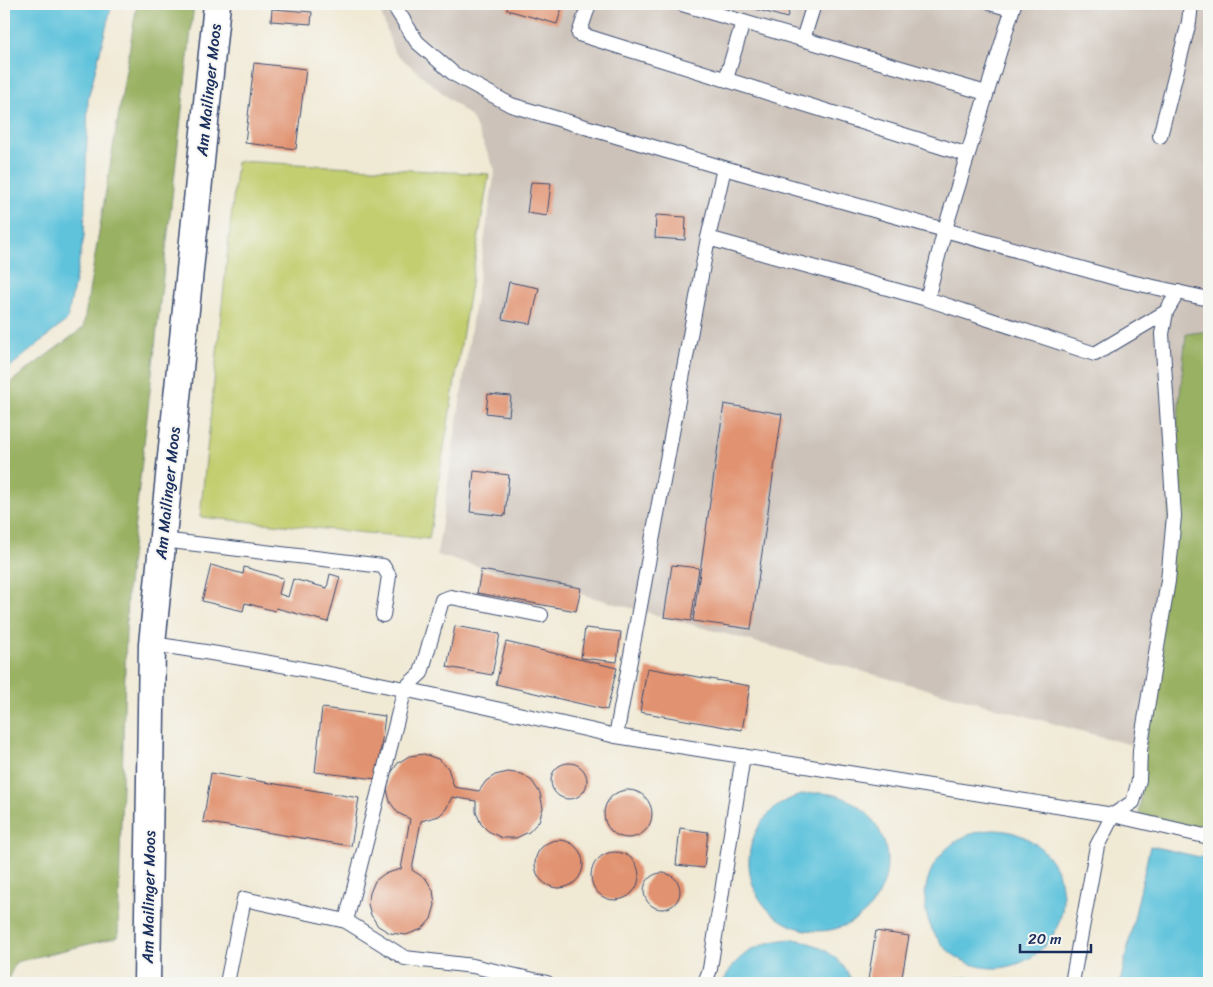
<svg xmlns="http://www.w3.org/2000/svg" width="1213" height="987" viewBox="0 0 1213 987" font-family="Sriracha,sans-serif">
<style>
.industrial{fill:#ccc2b9}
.green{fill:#c2ce70;stroke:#6e7e67}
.forest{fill:#99b162;stroke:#5a7060}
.water{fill:#5ec3dc;stroke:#3c799d}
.building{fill:#e19270}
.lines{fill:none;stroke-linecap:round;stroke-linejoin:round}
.service-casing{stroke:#3b4b70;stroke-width:16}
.minor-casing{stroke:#3b4b70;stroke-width:29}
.service{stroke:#fff;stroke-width:14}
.minor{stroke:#fff;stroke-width:26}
.labels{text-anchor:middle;stroke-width:4;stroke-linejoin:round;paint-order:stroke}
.street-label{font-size:16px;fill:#1b2f5e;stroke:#f6f6f2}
</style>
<rect width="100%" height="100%" fill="#f6f6f2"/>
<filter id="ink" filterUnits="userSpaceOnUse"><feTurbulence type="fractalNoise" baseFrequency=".02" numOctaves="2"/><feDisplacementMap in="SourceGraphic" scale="10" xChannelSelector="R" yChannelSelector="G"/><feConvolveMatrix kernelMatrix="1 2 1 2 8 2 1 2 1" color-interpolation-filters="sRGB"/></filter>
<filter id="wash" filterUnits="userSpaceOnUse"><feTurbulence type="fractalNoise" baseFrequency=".0096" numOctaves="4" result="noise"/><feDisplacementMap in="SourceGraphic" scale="20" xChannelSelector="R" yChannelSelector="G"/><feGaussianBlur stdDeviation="1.12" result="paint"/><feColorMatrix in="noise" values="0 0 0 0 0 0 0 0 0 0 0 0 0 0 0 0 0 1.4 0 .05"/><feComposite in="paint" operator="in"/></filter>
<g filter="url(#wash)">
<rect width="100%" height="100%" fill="#f0e9d4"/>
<path class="industrial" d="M378,4H1209V331L1186,334L1146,749L437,555L495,170L472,118L394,52Z"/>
<path class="green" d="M237,161L489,174L429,539L200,517Z"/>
<g class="forest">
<path d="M137,4H194L127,593L118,937L16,962L6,983H4V387L83,328Z"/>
<path d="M1209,331V830L1139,814L1186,334Z"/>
</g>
<g class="water">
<path d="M4,4H112L88,99L84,237L67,320L4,372Z"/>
<circle cx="818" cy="862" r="69"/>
<circle cx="994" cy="899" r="69"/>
<path d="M1150,846L1209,859V983H1120Z"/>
<path d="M794,939C820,944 842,957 853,983H723C735,953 763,940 794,939Z"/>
<path d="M971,977L993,983H937L957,978Z"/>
</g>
<g id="blocks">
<g class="building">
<path d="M508,4H563L557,24L507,10Z"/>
<path d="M738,4H791L787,18Z"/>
<path d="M272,9L312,12L311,24L271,21Z"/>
<path d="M254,63L306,69L296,149L245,143Z"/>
<path d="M531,182L551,183L547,216L527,213Z"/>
<path d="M656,215L686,217L685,240L655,238Z"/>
<path d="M509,282L539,288L531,324L502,319Z"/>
<path d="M488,394L511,396L509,416L486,413Z"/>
<path d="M724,404L782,414L751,629L693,621Z"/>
<path d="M474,471L509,475L505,516L470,512Z"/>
<path d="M211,565L243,574L244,567L283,578L279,594L288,597L293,579L327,588L330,574L340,577L328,622L276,608L275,611L245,603L243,611L202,601Z"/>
<path d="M672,565L699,568L691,621L664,617Z"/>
<path d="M481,570L581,588L576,611L477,593Z"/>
<path d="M455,626L500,634L492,675L447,667Z"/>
<path d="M585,628L621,632L617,662L581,658Z"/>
<path d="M506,642L617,668L607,710L496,684Z"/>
<path d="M647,668L750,686L742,730L640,712Z"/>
<path d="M322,708L385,716L377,779L315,772Z"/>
<path d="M424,754L438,759L448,768L454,787L479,791L486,781L495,775L508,772L522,774L532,781L540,793L543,808L539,821L529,832L516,838H502L488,831L481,824L476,812V801L452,797L446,809L439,816L421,821L412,870L426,879L433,890L435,905L431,919L422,929L406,935L390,933L378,926L371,915L368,904L370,893L375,881L384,874L401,869L410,819L398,813L390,802L387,789L389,776L398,763L409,756Z"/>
<circle cx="569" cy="781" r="18"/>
<path d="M211,773L359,798L351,846L203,822Z"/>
<circle cx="628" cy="814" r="24"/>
<path d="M680,828L708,832L704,868L676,865Z"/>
<circle cx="559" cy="864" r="24"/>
<circle cx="615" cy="876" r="24"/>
<circle cx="662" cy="891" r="18"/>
<path d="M876,931L909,936L901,983L868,980Z"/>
</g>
</g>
</g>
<g filter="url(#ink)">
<use href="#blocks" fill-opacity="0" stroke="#3b4b70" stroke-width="1"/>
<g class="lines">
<defs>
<g id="service">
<path d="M393,4L417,42L454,74L511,105L724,168L1126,281L1209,299"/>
<path d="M589,4L579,34L968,155"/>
<path d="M682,4L986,93"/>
<path d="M993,4L1012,9"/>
<path d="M803,39L814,4"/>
<path d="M726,79L743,22"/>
<path d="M1160,136L1189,22L1191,4"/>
<path d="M724,168L708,238L616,736L1113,815L1209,837"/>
<path d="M708,238L927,299L1095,354L1166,312"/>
<path d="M927,299L945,229L1014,4"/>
<path d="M162,540L383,566L389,576L383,615"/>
<path d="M152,644C308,666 462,701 616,736"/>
<path d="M346,921L405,688L421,673L442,600L451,597L541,615"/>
<path d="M227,983L244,899L346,921L405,958L473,966L547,983"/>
<path d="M705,983L710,969L743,756"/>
<path d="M1072,983L1097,846L1113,815L1133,802L1139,780L1140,750L1168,581L1174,516L1162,334L1166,312L1178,292"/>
</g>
<path id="minor" d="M147,983L152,644L217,4"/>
</defs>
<use href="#service" class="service-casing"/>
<use href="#minor" class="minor-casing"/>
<use href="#service" class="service"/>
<use href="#minor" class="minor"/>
</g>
</g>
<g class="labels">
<g class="street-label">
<text transform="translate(208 90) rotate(-84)" y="6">Am Mailinger Moos</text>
<text transform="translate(167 493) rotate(-84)" y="6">Am Mailinger Moos</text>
<text transform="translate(148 897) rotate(-89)" y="6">Am Mailinger Moos</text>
</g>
</g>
<rect width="1213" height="987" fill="none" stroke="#f6f6f2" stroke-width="20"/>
<path d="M1020 944v8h71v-8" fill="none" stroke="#1b2f5e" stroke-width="2.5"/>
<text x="1028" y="944" font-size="15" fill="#1b2f5e" stroke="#f6f6f2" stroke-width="4" paint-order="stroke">20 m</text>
</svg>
